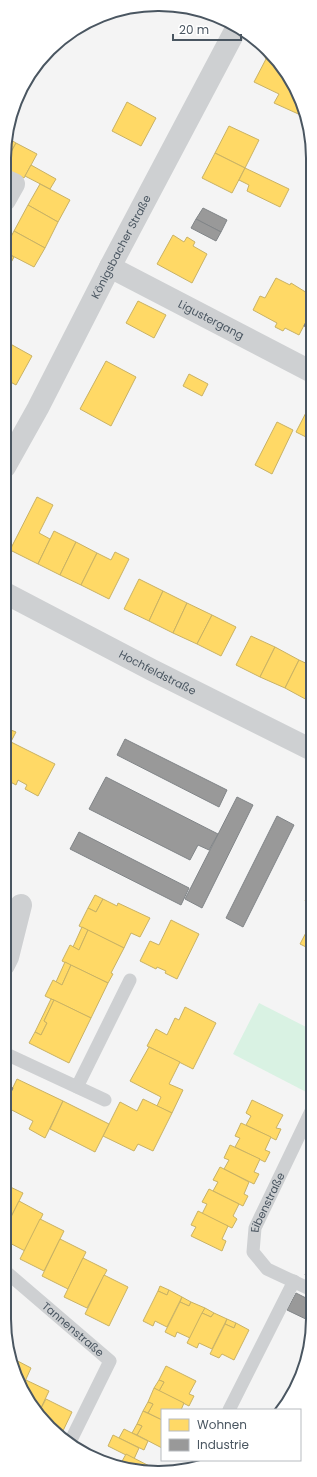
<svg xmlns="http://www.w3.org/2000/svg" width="317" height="1477" viewBox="0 0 317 1477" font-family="Poppins,sans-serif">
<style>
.green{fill:#d9f2e3}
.homes{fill:#ffd966;stroke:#c9b264}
.industry{fill:#999;stroke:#818588}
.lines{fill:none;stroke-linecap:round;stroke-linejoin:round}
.lane{stroke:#ced0d2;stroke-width:13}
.street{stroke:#ced0d2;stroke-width:22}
.labels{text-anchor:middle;stroke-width:4;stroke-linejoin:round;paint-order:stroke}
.street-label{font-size:11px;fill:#4a5661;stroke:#fff}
.rim{fill:none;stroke:#4a5661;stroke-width:2}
</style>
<rect width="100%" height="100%" fill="#f4f4f4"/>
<path class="green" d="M259,1003L312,1030V1095L233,1054Z"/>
<g class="homes">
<path d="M269,51L279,66L265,58Z"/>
<path d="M266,59L279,66L297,90L305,117L274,103L279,94L254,82Z"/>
<path d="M127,102L156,118L141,146L112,131Z"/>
<path d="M229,126L259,140L245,168L215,153Z"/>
<path d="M6,137L16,143L5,163V138Z"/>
<path d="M16,143L37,154L24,178L5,169V163Z"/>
<path d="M215,153L245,168L232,193L202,178Z"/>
<path d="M31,165L56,179L50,189L25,176Z"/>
<path d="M245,168L289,189L280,207L247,191L249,185L239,180Z"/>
<path d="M40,184L70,200L58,222L28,205Z"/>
<path d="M28,205L58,222L45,248L14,231Z"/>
<path d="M14,231L45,248L34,267L5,252V248Z"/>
<path d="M173,235L184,242L187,237L195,242L193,246L207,254L192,283L157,264Z"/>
<path d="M5,252L14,257L8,268L5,267Z"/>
<path d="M276,278L290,285L291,283L312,296V310L299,335L285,328L283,331L275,327L277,323L253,310L260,296L265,298Z"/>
<path d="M138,301L166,315L154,338L126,323Z"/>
<path d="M5,341L32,356L16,385L5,379Z"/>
<path d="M106,361L136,377L111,426L80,409Z"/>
<path d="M189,374L208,384L202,396L183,386Z"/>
<path d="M312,401V440L296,432Z"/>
<path d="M277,422L293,430L272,474L255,465Z"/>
<path d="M312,452V464L307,461Z"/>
<path d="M37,497L53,505L39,533L50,539L38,564L10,550Z"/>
<path d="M54,531L76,542L60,575L38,564Z"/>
<path d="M76,542L97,553L81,585L60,575Z"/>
<path d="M115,552L129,559L109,599L81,585L97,553L111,560Z"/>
<path d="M139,579L163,591L149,621L124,609Z"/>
<path d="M163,591L187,603L173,633L149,621Z"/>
<path d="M187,603L212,615L197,644L173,633Z"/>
<path d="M212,615L236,627L221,656L197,644Z"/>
<path d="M251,636L275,647L260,677L236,665Z"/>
<path d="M275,647L299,660L285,688L260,677Z"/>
<path d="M299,660L312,666V695L309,701L285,688Z"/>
<path d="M5,722L9,724L6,728L16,732L5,753Z"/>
<path d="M11,742L55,764L38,796L25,789L27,785L18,780L16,785L5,779L6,772L5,771V753Z"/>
<path d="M312,888V904L305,901Z"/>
<path d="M95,895L103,899L96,912L88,908Z"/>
<path d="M103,899L117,906L118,903L150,918L140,937L131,933L124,948L79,926L88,908L96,912Z"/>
<path d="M171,920L199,934L177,979L165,973L166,971L157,967L156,969L140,961L150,941L159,945Z"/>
<path d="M310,925H312V950L300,944Z"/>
<path d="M82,927L88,930L79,950L73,947Z"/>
<path d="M88,930L124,948L111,973L113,974L108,983L62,961L70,945L79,950Z"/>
<path d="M65,962L71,965L62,985L56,982Z"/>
<path d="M71,965L108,983L91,1018L45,996L53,980L62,985Z"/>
<path d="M51,999L54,1000L44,1021L47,1023L41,1035L35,1032Z"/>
<path d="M54,1000L91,1018L69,1063L29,1043L35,1032L41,1035L47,1023L44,1021Z"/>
<path d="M185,1007L216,1023L193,1069L147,1046L156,1029L167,1035L175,1018L179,1020Z"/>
<path d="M149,1047L180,1062L169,1084L183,1090L172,1113L157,1106L161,1097L130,1081Z"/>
<path d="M17,1079L63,1101L45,1138L29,1129L33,1121L4,1106Z"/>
<path d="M143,1099L172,1113L153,1151L138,1144L134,1151L103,1136L120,1102L137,1111Z"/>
<path d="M252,1100L283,1115L276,1128L281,1129L276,1140L246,1125L251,1116L246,1113Z"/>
<path d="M63,1101L109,1124L95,1152L50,1129Z"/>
<path d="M241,1123L271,1137L265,1150L270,1152L265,1162L235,1147L240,1138L235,1136Z"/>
<path d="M230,1145L260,1159L254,1172L259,1174L254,1184L224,1169L229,1160L224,1158Z"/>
<path d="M220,1167L249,1182L244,1194L248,1196L243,1206L213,1191L218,1182L213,1180Z"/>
<path d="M4,1184L23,1193L4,1231Z"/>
<path d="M209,1189L239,1204L233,1216L237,1219L232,1228L202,1214L207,1204L202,1202Z"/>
<path d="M19,1201L43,1214L25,1251L4,1240V1231Z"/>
<path d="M198,1211L228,1226L222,1239L226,1241L222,1251L191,1236L196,1227L191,1225Z"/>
<path d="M40,1219L64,1231L44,1271L20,1259Z"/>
<path d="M60,1239L86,1252L68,1289L42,1276Z"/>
<path d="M83,1258L107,1270L87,1308L64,1297Z"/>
<path d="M104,1275L128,1287L109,1326L85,1314Z"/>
<path d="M160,1286L169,1290L167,1295L158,1291Z"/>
<path d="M169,1290L182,1297L167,1327L155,1321L153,1326L143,1321L158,1291L167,1295Z"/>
<path d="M182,1297L191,1302L189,1306L180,1302Z"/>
<path d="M180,1302L189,1306L191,1302L205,1308L190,1338L177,1332L175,1337L165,1332Z"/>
<path d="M205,1308L214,1313L211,1317L202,1313Z"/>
<path d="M202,1313L211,1317L214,1313L227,1319L212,1349L199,1343L197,1348L187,1343Z"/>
<path d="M227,1319L236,1323L234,1328L225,1324Z"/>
<path d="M236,1323L249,1330L234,1360L222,1354L219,1358L210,1354L225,1324L234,1328Z"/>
<path d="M12,1358L31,1368L22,1388L16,1377Z"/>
<path d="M166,1366L196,1381L189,1394L194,1396L189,1406L159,1391L164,1382L159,1380Z"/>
<path d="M26,1380L49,1391L38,1414L22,1388Z"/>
<path d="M159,1380L164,1382L159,1391L154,1388Z"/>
<path d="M154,1388L184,1403L181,1410H162V1420L148,1413L153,1404L148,1402Z"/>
<path d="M46,1399L72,1412L61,1435L42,1421L38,1414Z"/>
<path d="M148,1402L153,1404L148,1413L143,1411Z"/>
<path d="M143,1411L162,1420V1448L137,1435L142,1426L137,1424Z"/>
<path d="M137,1424L142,1426L137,1435L132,1433Z"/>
<path d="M124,1429L148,1441L144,1450L119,1438Z"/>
<path d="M113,1435L139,1448L134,1459L108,1446Z"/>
<path d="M126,1454L157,1470V1472L148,1473L120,1465Z"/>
</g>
<g class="industry">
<path d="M203,208L227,220L221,232L196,219Z"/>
<path d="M196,219L221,232L216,241L191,228Z"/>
<path d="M312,310V330L304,326Z"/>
<path d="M125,739L227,790L219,807L117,755Z"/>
<path d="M106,777L218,834L209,850L198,845L190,860L89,809Z"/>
<path d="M237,797L253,805L202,908L185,899Z"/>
<path d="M277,816L294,825L243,927L226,918Z"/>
<path d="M79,832L189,888L181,905L70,849Z"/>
<path d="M4,1084L13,1088L9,1097L4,1095Z"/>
<path d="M312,1261V1279L305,1275Z"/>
<path d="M296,1293L312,1301V1322L287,1310Z"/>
</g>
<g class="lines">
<g class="lane">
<path d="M4,1053L105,1100"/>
<path d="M77,1087L130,980"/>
<path id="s1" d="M4,1270L110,1361L70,1442"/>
<path id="s2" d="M312,1290L267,1269L253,1252L255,1228L312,1109"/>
<path d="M229,1410L294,1281"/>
<path d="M202,1466L205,1460"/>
</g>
<g class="street">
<path d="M5,200L14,184L5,180"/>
<path id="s3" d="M110,267L312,372"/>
<path id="s4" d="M5,467L38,408L110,267L237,27"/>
<path id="s5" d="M5,593L152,670L312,750"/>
<path d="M4,965L8,957L21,905"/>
</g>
</g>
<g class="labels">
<g class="street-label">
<text dy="4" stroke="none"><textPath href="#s4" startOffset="249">Königsbacher Straße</textPath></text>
<text dy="4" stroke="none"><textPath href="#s3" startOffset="114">Ligustergang</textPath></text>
<text dy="4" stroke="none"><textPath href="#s5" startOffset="172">Hochfeldstraße</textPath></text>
<text dy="4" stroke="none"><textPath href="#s2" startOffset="124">Eibenstraße</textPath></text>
<text dy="4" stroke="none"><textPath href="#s1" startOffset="91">Tannenstraße</textPath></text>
</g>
</g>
<path d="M0 0H317V1477H0ZM158 11H159A147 147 0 0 1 306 158V1319A147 147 0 0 1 159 1466H158A147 147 0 0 1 11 1319V158A147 147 0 0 1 158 11Z" fill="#fff" fill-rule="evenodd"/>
<path class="rim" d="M158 11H159A147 147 0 0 1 306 158V1319A147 147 0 0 1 159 1466H158A147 147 0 0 1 11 1319V158A147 147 0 0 1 158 11Z"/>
<rect x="161" y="1409" width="140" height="52" fill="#ffffff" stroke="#b7bbc0"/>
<rect x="169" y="1419" width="20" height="12" fill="#ffd966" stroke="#b7bbc0"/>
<text x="197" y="1429" font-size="12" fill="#4a5661">Wohnen</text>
<rect x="169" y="1439" width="20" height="12" fill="#999999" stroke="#b7bbc0"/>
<text x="197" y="1449" font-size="12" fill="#4a5661">Industrie</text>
<path d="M173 34v6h68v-6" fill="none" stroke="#4a5661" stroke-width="2"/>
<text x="179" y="34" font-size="12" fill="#4a5661" stroke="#ffffff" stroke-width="3" paint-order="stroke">20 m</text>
</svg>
